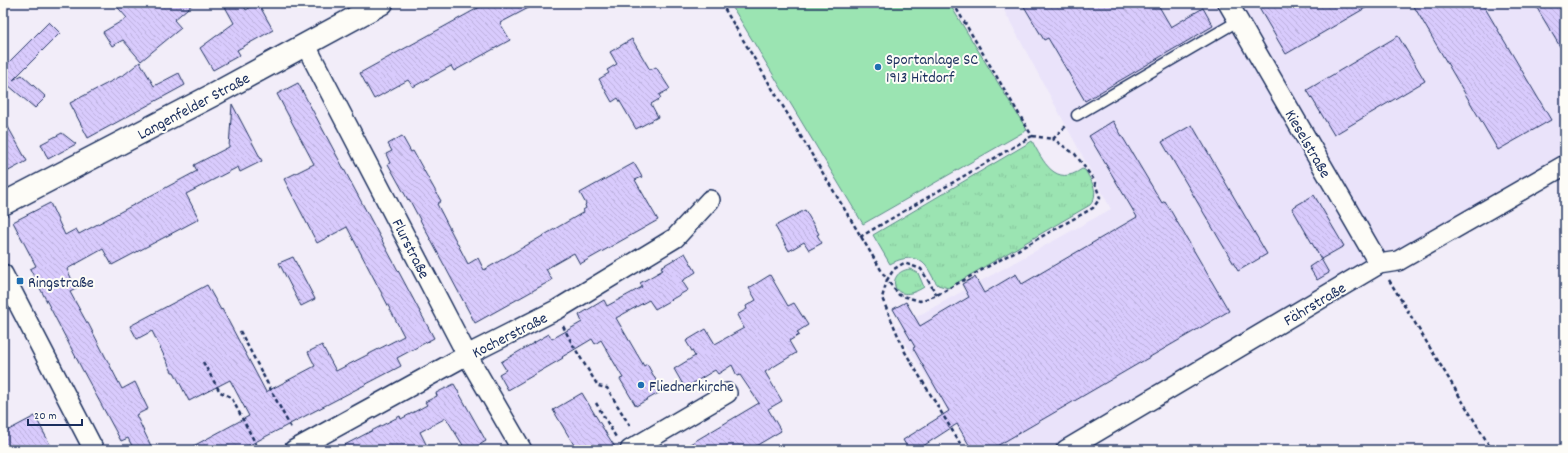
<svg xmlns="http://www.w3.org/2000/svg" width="1568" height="453" viewBox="0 0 1568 453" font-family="Dekko,sans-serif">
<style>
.built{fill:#eae3fa}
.grass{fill:url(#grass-tufts);stroke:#5b8a88}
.pitch{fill:#9be4b2;stroke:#5b8a88}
.building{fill:url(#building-back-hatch);stroke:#1b2f5e}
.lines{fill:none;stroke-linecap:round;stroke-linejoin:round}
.lane-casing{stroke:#1b2f5e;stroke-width:13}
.street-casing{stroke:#1b2f5e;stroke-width:22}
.secondary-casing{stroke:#1b2f5e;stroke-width:25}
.path{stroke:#1b2f5e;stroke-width:2.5;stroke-dasharray:4 3;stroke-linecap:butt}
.lane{stroke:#fdfcf7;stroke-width:10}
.street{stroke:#fdfcf7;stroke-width:19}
.secondary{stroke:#fdfcf7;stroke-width:22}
.poi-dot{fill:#1f6fb2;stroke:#fdfcf7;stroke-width:1.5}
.labels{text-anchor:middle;stroke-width:4;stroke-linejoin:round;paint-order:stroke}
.poi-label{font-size:16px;fill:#1b2f5e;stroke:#fdfcf7;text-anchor:start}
.street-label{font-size:16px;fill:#1b2f5e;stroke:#fdfcf7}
</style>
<defs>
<pattern id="grass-tufts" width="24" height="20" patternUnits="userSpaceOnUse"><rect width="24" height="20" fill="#9be4b2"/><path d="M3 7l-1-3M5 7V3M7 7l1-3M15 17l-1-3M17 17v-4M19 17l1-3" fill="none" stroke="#85c49c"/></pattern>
<pattern id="building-back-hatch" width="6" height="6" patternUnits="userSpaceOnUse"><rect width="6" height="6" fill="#d9cbfd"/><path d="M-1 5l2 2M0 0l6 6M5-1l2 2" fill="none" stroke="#baafdb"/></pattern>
</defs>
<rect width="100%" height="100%" fill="#f2edf9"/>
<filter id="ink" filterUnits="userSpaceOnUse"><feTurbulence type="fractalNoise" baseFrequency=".025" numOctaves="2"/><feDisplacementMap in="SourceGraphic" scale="8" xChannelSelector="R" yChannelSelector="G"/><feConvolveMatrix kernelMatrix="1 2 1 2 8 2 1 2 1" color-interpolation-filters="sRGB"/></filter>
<g filter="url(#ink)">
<path class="built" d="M1000,3H1565V153L1052,450H972L896,328L1111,209Z"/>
<g class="grass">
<path d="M1032,141C1043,161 1055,188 1082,169L1085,170C1092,182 1100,193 1090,205L948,288L938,285C933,280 931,272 926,266C916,254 901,258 890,264L873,235Z"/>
<path d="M910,269L918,273L924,287C892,308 884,272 910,269Z"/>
</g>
<path class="pitch" d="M730,3H949L1027,130L863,224Z"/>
<g class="building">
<path d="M114,3H194L174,20L181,28L141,61L123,40L112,46L103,32L127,18Z"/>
<path d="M223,3H242L246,10L258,3L273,30L237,50L240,55L213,70L200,48L234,23Z"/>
<path d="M487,3H538L500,23L510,40L454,71L451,66L413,87L408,80L374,99L360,73Z"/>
<path d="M1022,3H1157L1171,27L1203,8L1213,26L1085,101L1048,38L1044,40Z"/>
<path d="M1256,3H1374L1286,54Z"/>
<path d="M1412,3H1482L1551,120L1498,150Z"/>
<path d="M1534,3H1565V55Z"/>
<path d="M49,22L60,33L13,80L22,75L46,97L35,108L8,85L3,90V68Z"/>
<path d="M1398,36L1425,81L1334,135L1307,90Z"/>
<path d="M632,39L650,70L656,67L670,89L659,95L661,98L651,104L658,117L636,129L618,98L612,102L599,79L609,73L607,70L617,64L610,52Z"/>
<path d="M140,62L154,86L179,73L185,85L88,138L70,103L125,74Z"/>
<path d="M298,83L434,338L397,358L401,366L240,450H186L249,416L230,380L189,401L174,372H172L152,331L137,339L130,326L207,285L221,310L222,309L266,392L315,366L308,352L322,345L336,371L404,336L347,227L317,243L284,179L314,164L277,94Z"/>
<path d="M232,104L262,161L240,172L238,167L186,194L199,219L112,265L103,249L67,269L76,289L70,292L87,323H88L122,389L135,382L148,409L136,415L153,450H134L128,438L121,441L82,369L30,269L36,266L13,222L50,203L65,235L76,229L79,234L197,171L194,165L229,147Z"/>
<path d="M3,118L27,161L3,174Z"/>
<path d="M1113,121L1162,203L1165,201L1229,311L990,450H972L957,424L917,450H909L903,440L949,411L913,348L915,347L893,309L906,302L920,326L969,297L962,284L975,277L984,293L1016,274L1022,284L1137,217L1089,136Z"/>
<path d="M1192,125L1267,254L1238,271L1162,142Z"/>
<path d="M62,133L76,144L48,159L41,144Z"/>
<path d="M402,136L411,152L413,151L441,201L437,204L468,264L478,258L484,270L584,212L583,210L586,208L585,205L586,204L580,193L634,163L642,177L635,180L658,220L580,264L574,253L546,269L552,280L475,323L409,199L408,200L388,164L390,163L386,154L392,151L388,144Z"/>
<path d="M1314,195L1344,246L1321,259L1292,208Z"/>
<path d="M805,210L819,234L817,235L822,243L809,250L804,242L789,251L775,226Z"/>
<path d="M685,253L696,272L682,281L688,290L655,309L649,300L616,318L644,366L647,364L662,391L636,406L620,379L623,378L601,340L595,344L592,339L562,357L563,358L508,390L499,374L506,370L501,362L549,334L552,339L582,322L579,315L604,300L607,306L642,287L640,283L663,270L661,267Z"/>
<path d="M293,257L315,299L301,306L279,263Z"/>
<path d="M1321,259L1329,273L1317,280L1309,267Z"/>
<path d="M770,275L788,306L794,303L808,325L797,332L799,335L789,341L796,353L765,372L782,401L768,409L781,431L749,450H680L759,403L740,375L737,376L732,365L718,374L715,370L685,388L674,369L695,356L686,341L706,329L715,344L744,328L737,315L747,309L746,306L756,300L749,288Z"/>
<path d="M454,384L486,441L471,450H466L446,418L420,432L429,450H335L400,416L401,419L427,405L425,402L437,396L436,393Z"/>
<path d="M582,393L606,433L617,450H577L553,410Z"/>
<path d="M35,416L53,450H8L3,442V433Z"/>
</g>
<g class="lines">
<defs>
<path id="lane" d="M1077,115L1238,21"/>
<g id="street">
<path d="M1228,3L1379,264"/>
<path d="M305,44L467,355L522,450"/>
<path d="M3,274L94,450"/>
<path d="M294,450L467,355L558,309L675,238L710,200"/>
<path d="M630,450L727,393"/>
<path d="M1066,450L1379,264L1398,261L1565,165"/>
</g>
<path id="secondary" d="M3,204L211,96L382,3"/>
</defs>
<use href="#lane" class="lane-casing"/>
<use href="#street" class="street-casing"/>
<use href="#secondary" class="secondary-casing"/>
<g class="path">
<path d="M721,3L887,280L882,298L905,352L964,450"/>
<path d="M1032,136L1053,139L1067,125"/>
<path d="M860,237L1032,136L953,3"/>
<path d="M1389,280L1492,450"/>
<path d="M937,295L921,269L904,263L894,269L887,280L899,295L920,301L937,295L1093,208L1100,198L1094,180L1075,154L1053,139"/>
<path d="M563,326C573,347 586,366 598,386L607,388L631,428"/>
<path d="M240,331L292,430"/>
<path d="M203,362L220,392L231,397L259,450"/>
<path d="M596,403L617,439"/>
</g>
<use href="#lane" class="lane"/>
<use href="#street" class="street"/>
<use href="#secondary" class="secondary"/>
</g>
</g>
<g class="poi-dot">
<circle cx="878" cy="67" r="4"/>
<rect x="16" y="277" width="8" height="8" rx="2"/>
<circle cx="641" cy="385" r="4"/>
</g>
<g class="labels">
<g class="poi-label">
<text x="886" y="64">Sportanlage SC<tspan x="886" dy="18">1913 Hitdorf</tspan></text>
<text x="28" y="287">Ringstraße</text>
<text x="649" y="391">Fliednerkirche</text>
</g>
<g class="street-label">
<text transform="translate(193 105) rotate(-28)" y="6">Langenfelder Straße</text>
<text transform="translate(1309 143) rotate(60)" y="6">Kieselstraße</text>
<text transform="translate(412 248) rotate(63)" y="6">Flurstraße</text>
<text transform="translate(1314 303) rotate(-31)" y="6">Fährstraße</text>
<text transform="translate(509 334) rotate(-27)" y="6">Kocherstraße</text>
</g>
</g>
<rect width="1568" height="453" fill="none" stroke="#fdfcf7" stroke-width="16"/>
<rect x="8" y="8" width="1552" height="437" fill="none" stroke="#1b2f5e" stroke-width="1.5" filter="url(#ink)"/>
<path d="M28 419v6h54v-6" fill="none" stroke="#1b2f5e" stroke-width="2"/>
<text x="34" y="419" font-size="12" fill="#1b2f5e" stroke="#fdfcf7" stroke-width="3" paint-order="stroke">20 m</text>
</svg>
